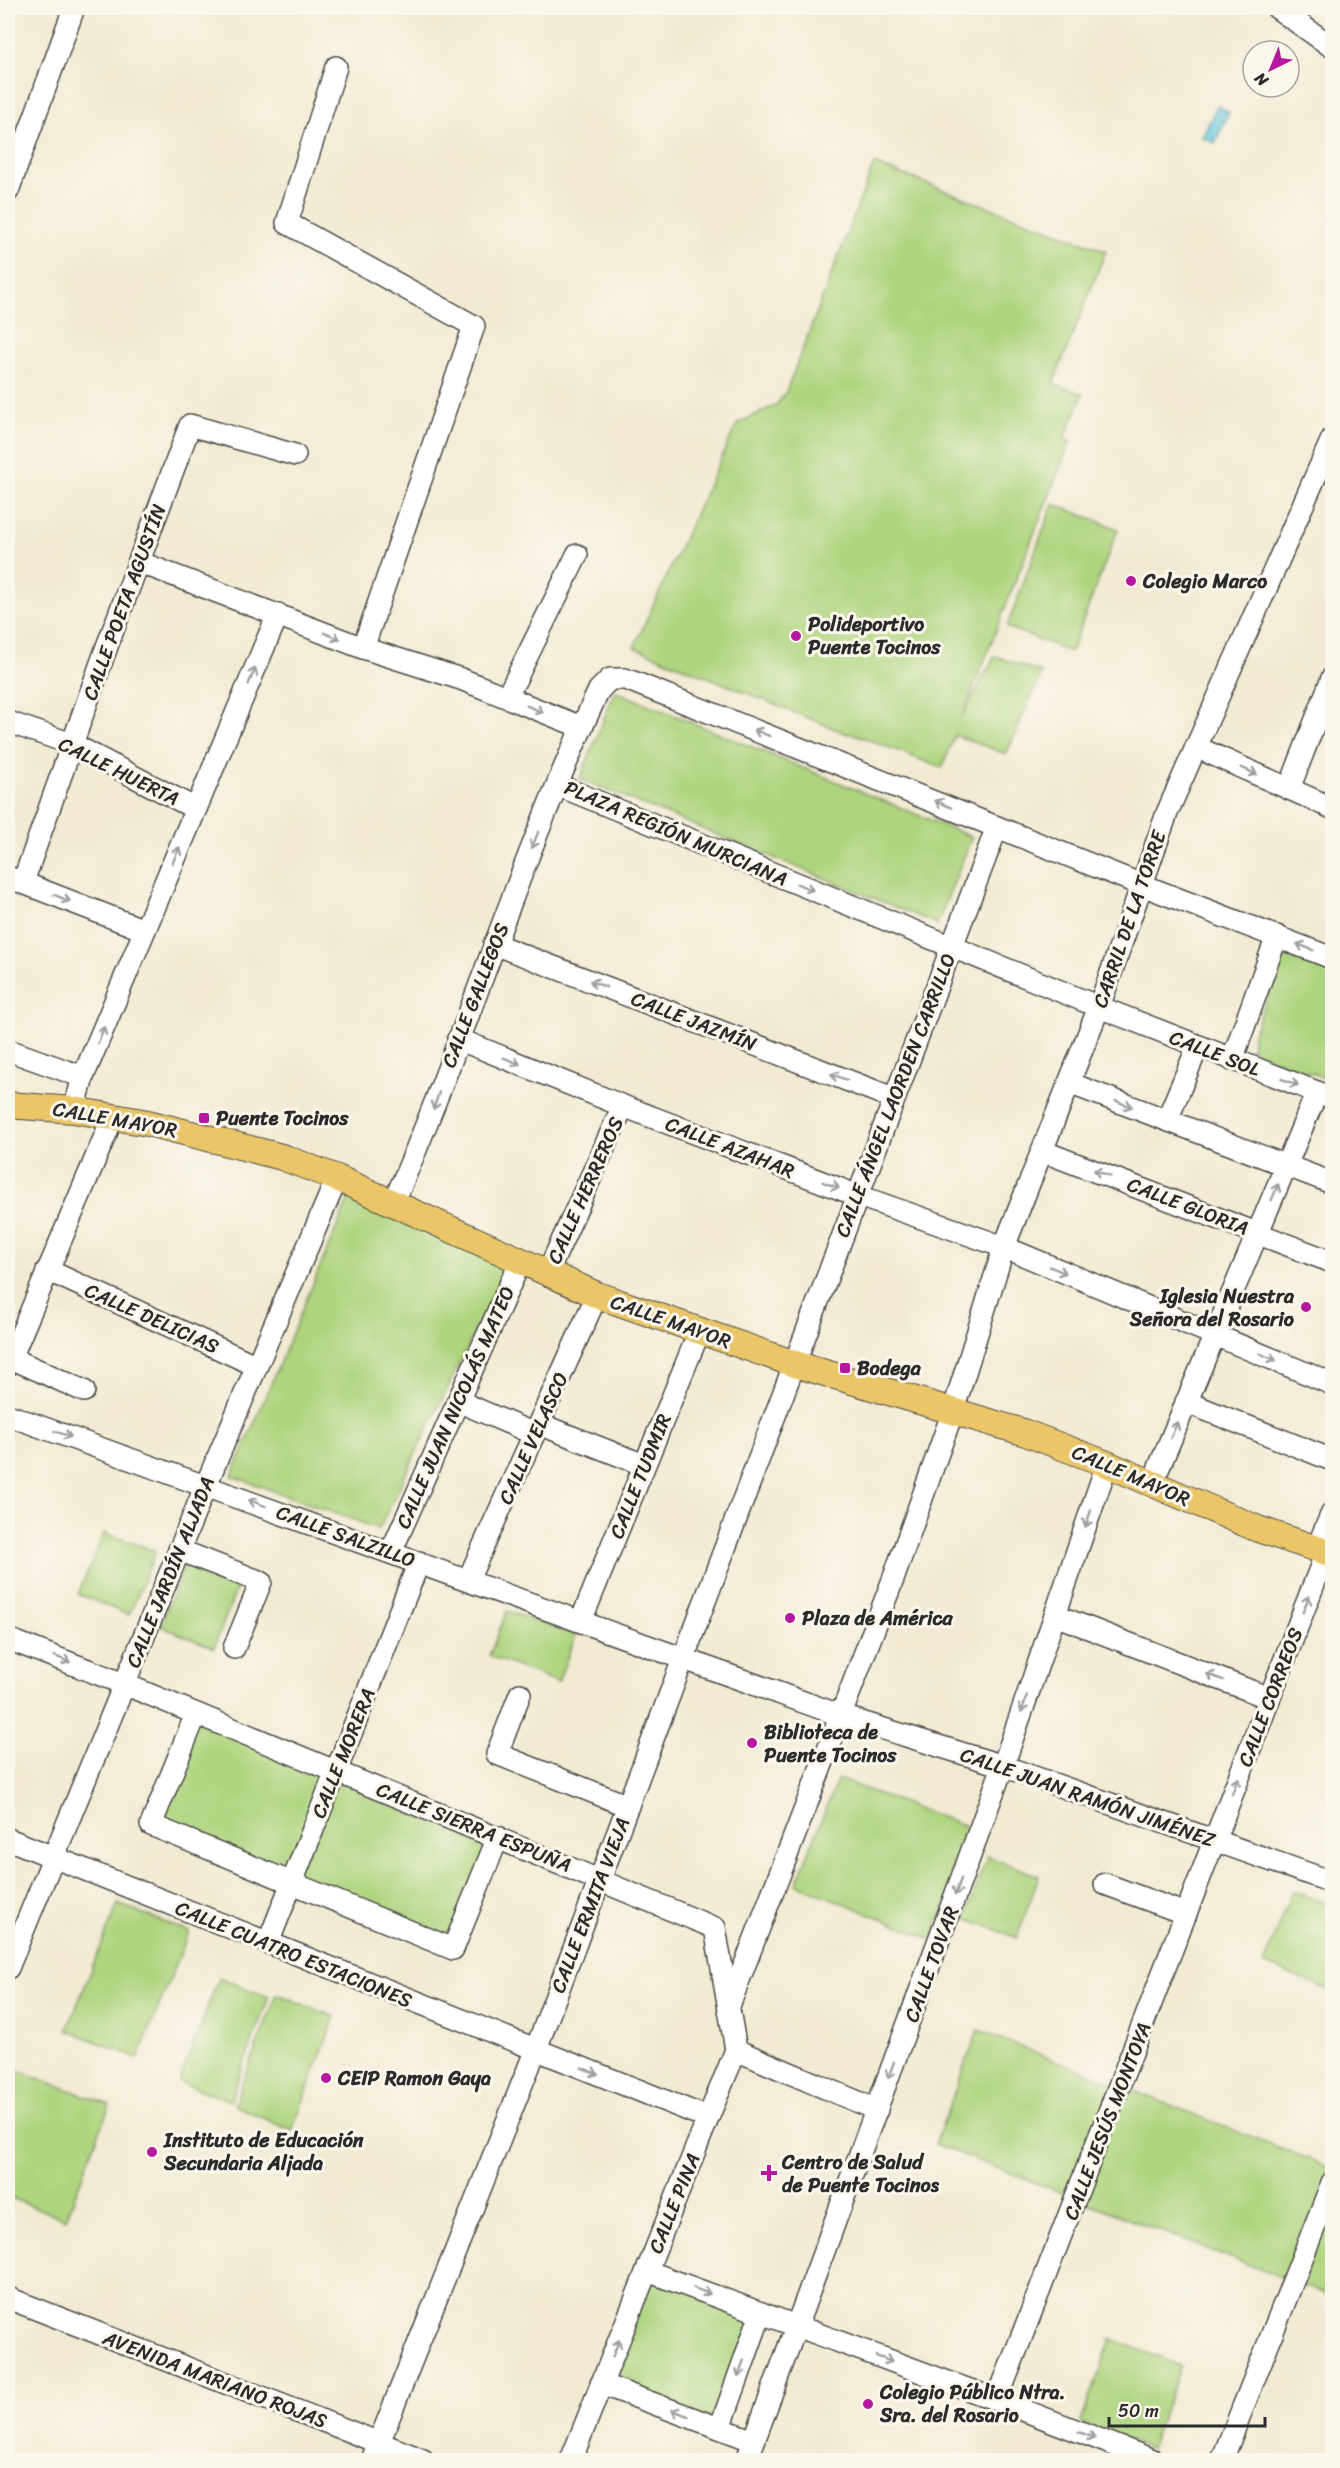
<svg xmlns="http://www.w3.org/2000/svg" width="1340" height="2468" viewBox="0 0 1340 2468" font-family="Sriracha,sans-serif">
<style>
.green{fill:#add47e;stroke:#6c8054;stroke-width:1.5}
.water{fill:#5dc3db;stroke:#447783;stroke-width:1.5}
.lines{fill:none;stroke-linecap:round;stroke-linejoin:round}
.minor-casing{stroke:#494844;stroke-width:24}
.major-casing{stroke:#494844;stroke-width:28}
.minor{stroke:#fff;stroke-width:21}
.major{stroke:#eac669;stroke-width:26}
.oneway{stroke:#a0a0a0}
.poi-dot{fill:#b5179e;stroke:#fbf7ec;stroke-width:2}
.labels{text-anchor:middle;stroke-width:6;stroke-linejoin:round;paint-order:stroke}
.poi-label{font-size:20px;font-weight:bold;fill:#2b2b2b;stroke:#fbf7ec;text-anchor:start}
.street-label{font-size:20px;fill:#2b2b2b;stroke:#fbf7ec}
</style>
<rect width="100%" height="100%" fill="#fbf7ec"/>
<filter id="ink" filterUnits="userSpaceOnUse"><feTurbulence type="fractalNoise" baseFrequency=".0167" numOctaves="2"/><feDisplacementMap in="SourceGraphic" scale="12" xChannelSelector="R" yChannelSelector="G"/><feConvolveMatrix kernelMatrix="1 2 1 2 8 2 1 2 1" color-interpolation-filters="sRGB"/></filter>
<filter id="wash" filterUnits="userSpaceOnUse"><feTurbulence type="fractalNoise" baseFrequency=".008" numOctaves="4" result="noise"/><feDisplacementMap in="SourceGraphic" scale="24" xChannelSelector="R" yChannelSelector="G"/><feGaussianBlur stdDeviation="1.35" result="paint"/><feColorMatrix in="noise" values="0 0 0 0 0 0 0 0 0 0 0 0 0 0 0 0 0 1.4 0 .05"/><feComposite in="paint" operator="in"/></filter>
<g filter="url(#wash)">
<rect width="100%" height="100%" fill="#f2ead2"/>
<g class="green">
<path d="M874,164L1106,251L1053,384L1083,394L1064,439L1070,442L962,717L995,656L1042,673L1006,754L955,735L942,768L857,735L845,733L634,647L737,424L776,405L786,392Z"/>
<path d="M1053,504L1118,529L1071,652L1007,627Z"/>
<path d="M615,691L972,837L937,924L580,779Z"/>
<path d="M1290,958L1332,973V1081L1258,1053L1252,1049V1037L1281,962L1284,959Z"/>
<path d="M350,1196L506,1268L379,1529L232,1476Z"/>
<path d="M104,1533L156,1551L129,1615L78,1594Z"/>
<path d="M185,1563L239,1582L214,1648L160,1626Z"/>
<path d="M507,1611L576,1635L558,1682L489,1656Z"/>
<path d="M196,1714L498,1837L453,1949L151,1825Z"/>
<path d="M838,1779L974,1829L932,1939L796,1884Z"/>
<path d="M987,1856L1039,1876L1017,1938L966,1918Z"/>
<path d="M1292,1891L1332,1905V1984L1330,1990L1263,1964Z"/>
<path d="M118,1904L189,1932L138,2058L67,2030Z"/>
<path d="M219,1978L269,1997L230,2101L179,2082Z"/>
<path d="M277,1994L335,2017L292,2131L234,2105Z"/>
<path d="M978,2030L1332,2168V2297L935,2144Z"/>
<path d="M8,2067L110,2105L66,2219L8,2197Z"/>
<path d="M647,2271L761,2313L720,2427L601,2384Z"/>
<path d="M1111,2339L1181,2366L1150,2449L1081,2422Z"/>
</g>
<path class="water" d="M1217,106L1229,112L1215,143L1202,137Z"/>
</g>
<g filter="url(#ink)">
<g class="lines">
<defs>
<g id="minor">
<path d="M1277,8L1332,47"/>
<path d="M336,67L287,223L474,326L363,648"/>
<path d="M8,191L74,8"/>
<path d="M139,562L363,648L461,679L581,727"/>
<path d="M507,697L577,555"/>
<path d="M8,722L72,744L196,809"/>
<path d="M1196,747L1332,808"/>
<path d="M557,785L1099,1007L1332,1098"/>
<path d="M1289,789L1332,678"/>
<path d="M8,877L144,930"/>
<path d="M23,882L106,649L190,425L295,455"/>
<path d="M494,944L893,1098"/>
<path d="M458,1039L623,1106L856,1195L1004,1247L1332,1384"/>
<path d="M8,1050L83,1077"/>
<path d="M1232,1060L1277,936"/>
<path d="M1069,1083L1332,1183"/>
<path d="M74,1110L83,1077L278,614"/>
<path d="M1167,1120L1198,1046"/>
<path d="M1042,1151L1332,1262"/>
<path d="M393,1204C467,1035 520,857 599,690L610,679H625L636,683L1142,885L1332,958"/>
<path d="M47,1270L257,1366"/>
<path d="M547,1274L623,1106"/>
<path d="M11,1358L84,1391"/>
<path d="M8,1365L113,1117"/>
<path d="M458,1401L534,1434"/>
<path d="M1186,1402L1332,1460"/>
<path d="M8,1415L842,1716L1003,1766L1332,1882"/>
<path d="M539,1424L644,1465"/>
<path d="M1152,1484L1317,1092"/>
<path d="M179,1550L261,1582L234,1648"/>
<path d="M1316,1550L1332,1513"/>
<path d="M391,1552L520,1262"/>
<path d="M468,1580L597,1295"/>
<path d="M1055,1615L1269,1698"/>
<path d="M581,1621L699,1332"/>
<path d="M8,1639L124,1684L715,1928L736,2050L877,2110"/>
<path d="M520,1694L497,1754L628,1806"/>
<path d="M196,1714L151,1825L453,1949L498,1837"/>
<path d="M8,1839L708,2118L571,2460"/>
<path d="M1105,1884L1186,1914"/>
<path d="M268,1943L419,1562"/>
<path d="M8,1968L206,1485L337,1178"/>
<path d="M729,2006L894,1577L953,1411L1004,1247L1099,1007L1167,813L1332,439"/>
<path d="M708,2118L736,2050"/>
<path d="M647,2271L997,2400L1153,2460"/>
<path d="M8,2298L423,2460"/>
<path d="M601,2384L754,2441"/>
<path d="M997,2400C1108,2118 1216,1835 1326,1553"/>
<path d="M720,2428L761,2313"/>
<path d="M372,2460L536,2049L997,827"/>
<path d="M747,2460L1003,1766L1107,1464"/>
<path d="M1222,2460L1332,2183"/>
</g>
<path id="major" d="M8,1105L74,1110L148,1123L282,1157L337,1178L597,1295L795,1364L1023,1432L1107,1464L1258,1529L1332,1554"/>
</defs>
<use href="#minor" class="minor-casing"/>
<use href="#major" class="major-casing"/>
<use href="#minor" class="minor"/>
<use href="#major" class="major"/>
</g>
<defs><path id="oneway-shaft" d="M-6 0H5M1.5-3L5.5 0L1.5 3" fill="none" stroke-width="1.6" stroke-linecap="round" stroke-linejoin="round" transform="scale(1.5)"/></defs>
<g class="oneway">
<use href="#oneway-shaft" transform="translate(332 636) rotate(22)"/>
<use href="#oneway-shaft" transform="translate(252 676) rotate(-67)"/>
<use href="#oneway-shaft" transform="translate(535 709) rotate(22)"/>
<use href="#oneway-shaft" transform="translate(762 733) rotate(-158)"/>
<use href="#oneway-shaft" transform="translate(1249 771) rotate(24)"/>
<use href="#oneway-shaft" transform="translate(943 804) rotate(-157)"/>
<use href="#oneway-shaft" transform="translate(535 840) rotate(112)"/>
<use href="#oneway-shaft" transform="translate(176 855) rotate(-67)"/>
<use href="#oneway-shaft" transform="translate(805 887) rotate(22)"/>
<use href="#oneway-shaft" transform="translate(62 898) rotate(22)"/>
<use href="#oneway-shaft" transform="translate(1305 947) rotate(-158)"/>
<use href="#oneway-shaft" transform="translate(598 984) rotate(-159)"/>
<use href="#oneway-shaft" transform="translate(101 1035) rotate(-68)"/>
<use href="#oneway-shaft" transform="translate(512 1061) rotate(22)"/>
<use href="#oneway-shaft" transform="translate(839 1077) rotate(-159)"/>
<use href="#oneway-shaft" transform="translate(1290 1082) rotate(20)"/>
<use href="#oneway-shaft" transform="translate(436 1101) rotate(109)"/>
<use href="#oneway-shaft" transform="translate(1124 1104) rotate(21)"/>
<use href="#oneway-shaft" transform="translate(1102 1173) rotate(-159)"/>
<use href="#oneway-shaft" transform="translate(831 1185) rotate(21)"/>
<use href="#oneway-shaft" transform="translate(1275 1192) rotate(-67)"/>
<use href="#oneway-shaft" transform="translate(1058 1270) rotate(22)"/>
<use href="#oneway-shaft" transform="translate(1268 1357) rotate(23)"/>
<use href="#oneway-shaft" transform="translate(1174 1430) rotate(-67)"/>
<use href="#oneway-shaft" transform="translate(63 1434) rotate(19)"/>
<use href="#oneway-shaft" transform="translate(257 1503) rotate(-160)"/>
<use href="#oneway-shaft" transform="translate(1088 1519) rotate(109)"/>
<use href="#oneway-shaft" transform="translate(1306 1604) rotate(-69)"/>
<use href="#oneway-shaft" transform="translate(62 1659) rotate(22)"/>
<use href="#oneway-shaft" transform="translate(1215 1677) rotate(-159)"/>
<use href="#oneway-shaft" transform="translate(1024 1704) rotate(109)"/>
<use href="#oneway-shaft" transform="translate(1235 1786) rotate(-69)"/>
<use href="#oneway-shaft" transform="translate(958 1887) rotate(110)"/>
<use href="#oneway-shaft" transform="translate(891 2070) rotate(110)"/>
<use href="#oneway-shaft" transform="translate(590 2071) rotate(22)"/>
<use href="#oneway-shaft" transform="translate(702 2291) rotate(20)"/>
<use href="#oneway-shaft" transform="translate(616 2348) rotate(-68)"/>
<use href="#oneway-shaft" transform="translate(884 2359) rotate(20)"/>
<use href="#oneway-shaft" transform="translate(741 2368) rotate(110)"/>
<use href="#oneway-shaft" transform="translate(680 2413) rotate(-160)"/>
<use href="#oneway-shaft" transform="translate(1087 2435) rotate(21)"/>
</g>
</g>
<g class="poi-dot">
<circle cx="1131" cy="581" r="6"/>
<circle cx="796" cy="636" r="6"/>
<rect x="198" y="1112" width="12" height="12" rx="3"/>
<circle cx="1306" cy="1307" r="6"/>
<rect x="839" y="1362" width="12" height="12" rx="3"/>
<circle cx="790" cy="1618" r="6"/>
<circle cx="752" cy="1743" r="6"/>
<circle cx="326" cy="2078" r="6"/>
<circle cx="152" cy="2152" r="6"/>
<path d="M766 2164h6v6h6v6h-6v6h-6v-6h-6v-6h6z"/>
<circle cx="868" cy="2404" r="6"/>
</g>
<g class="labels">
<g class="poi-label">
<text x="1143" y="588">Colegio Marco</text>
<text x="808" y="631">Polideportivo<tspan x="808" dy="23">Puente Tocinos</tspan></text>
<text x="216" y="1125">Puente Tocinos</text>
<text x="1294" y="1303" text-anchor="end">Iglesia Nuestra<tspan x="1294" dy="23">Señora del Rosario</tspan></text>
<text x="857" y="1375">Bodega</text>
<text x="802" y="1625">Plaza de América</text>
<text x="764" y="1739">Biblioteca de<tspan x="764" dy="23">Puente Tocinos</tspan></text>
<text x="338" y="2085">CEIP Ramon Gaya</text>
<text x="164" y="2147">Instituto de Educación<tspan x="164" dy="23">Secundaria Aljada</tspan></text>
<text x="782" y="2169">Centro de Salud<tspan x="782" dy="23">de Puente Tocinos</tspan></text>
<text x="880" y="2399">Colegio Público Ntra.<tspan x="880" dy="23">Sra. del Rosario</tspan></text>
</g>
<g class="street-label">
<text transform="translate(124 602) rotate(-70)" y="7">CALLE POETA AGUSTÍN</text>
<text transform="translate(119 771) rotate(26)" y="7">CALLE HUERTA</text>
<text transform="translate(676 833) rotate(23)" y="7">PLAZA REGIÓN MURCIANA</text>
<text transform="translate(1129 919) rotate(-71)" y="7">CARRIL DE LA TORRE</text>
<text transform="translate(475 995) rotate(-69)" y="7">CALLE GALLEGOS</text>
<text transform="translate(694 1021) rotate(21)" y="7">CALLE JAZMÍN</text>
<text transform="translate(1215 1053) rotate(21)" y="7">CALLE SOL</text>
<text transform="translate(895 1095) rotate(-69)" y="7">CALLE ÁNGEL LAORDEN CARRILLO</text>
<text transform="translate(115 1119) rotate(10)" y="7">CALLE MAYOR</text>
<text transform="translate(730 1147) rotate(21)" y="7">CALLE AZAHAR</text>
<text transform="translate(585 1190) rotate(-66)" y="7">CALLE HERREROS</text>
<text transform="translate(1188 1206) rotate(21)" y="7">CALLE GLORIA</text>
<text transform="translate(152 1318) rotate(24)" y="7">CALLE DELICIAS</text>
<text transform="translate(671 1321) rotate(19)" y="7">CALLE MAYOR</text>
<text transform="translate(455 1407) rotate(-66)" y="7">CALLE JUAN NICOLÁS MATEO</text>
<text transform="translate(533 1438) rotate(-66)" y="7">CALLE VELASCO</text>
<text transform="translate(1131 1475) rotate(23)" y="7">CALLE MAYOR</text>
<text transform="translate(640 1476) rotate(-68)" y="7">CALLE TUDMIR</text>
<text transform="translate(346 1536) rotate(20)" y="7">CALLE SALZILLO</text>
<text transform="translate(170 1572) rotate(-68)" y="7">CALLE JARDÍN ALJADA</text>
<text transform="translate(1270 1697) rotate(-69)" y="7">CALLE CORREOS</text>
<text transform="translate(343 1753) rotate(-68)" y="7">CALLE MORERA</text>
<text transform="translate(1088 1797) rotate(19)" y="7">CALLE JUAN RAMÓN JIMÉNEZ</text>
<text transform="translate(474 1827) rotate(22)" y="7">CALLE SIERRA ESPUÑA</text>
<text transform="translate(590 1905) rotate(-69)" y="7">CALLE ERMITA VIEJA</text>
<text transform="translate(294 1954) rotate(22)" y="7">CALLE CUATRO ESTACIONES</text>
<text transform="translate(931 1964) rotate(-70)" y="7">CALLE TOVAR</text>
<text transform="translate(1107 2121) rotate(-69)" y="7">CALLE JESÚS MONTOYA</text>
<text transform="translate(674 2203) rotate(-68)" y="7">CALLE PINA</text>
<text transform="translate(215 2379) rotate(21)" y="7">AVENIDA MARIANO ROJAS</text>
</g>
</g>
<rect width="1340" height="2468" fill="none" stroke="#fbf7ec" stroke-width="30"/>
<g transform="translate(1271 69) rotate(223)"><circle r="28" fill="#fbf7ec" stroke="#a8a59f" stroke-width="1.5"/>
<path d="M0-4.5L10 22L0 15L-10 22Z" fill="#b5179e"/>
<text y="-9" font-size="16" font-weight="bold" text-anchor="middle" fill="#2b2b2b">N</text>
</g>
<path d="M1109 2417v9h156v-9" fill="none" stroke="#2b2b2b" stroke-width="3"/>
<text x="1118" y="2417" font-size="18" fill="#2b2b2b" stroke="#fbf7ec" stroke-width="4.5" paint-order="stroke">50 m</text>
</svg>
